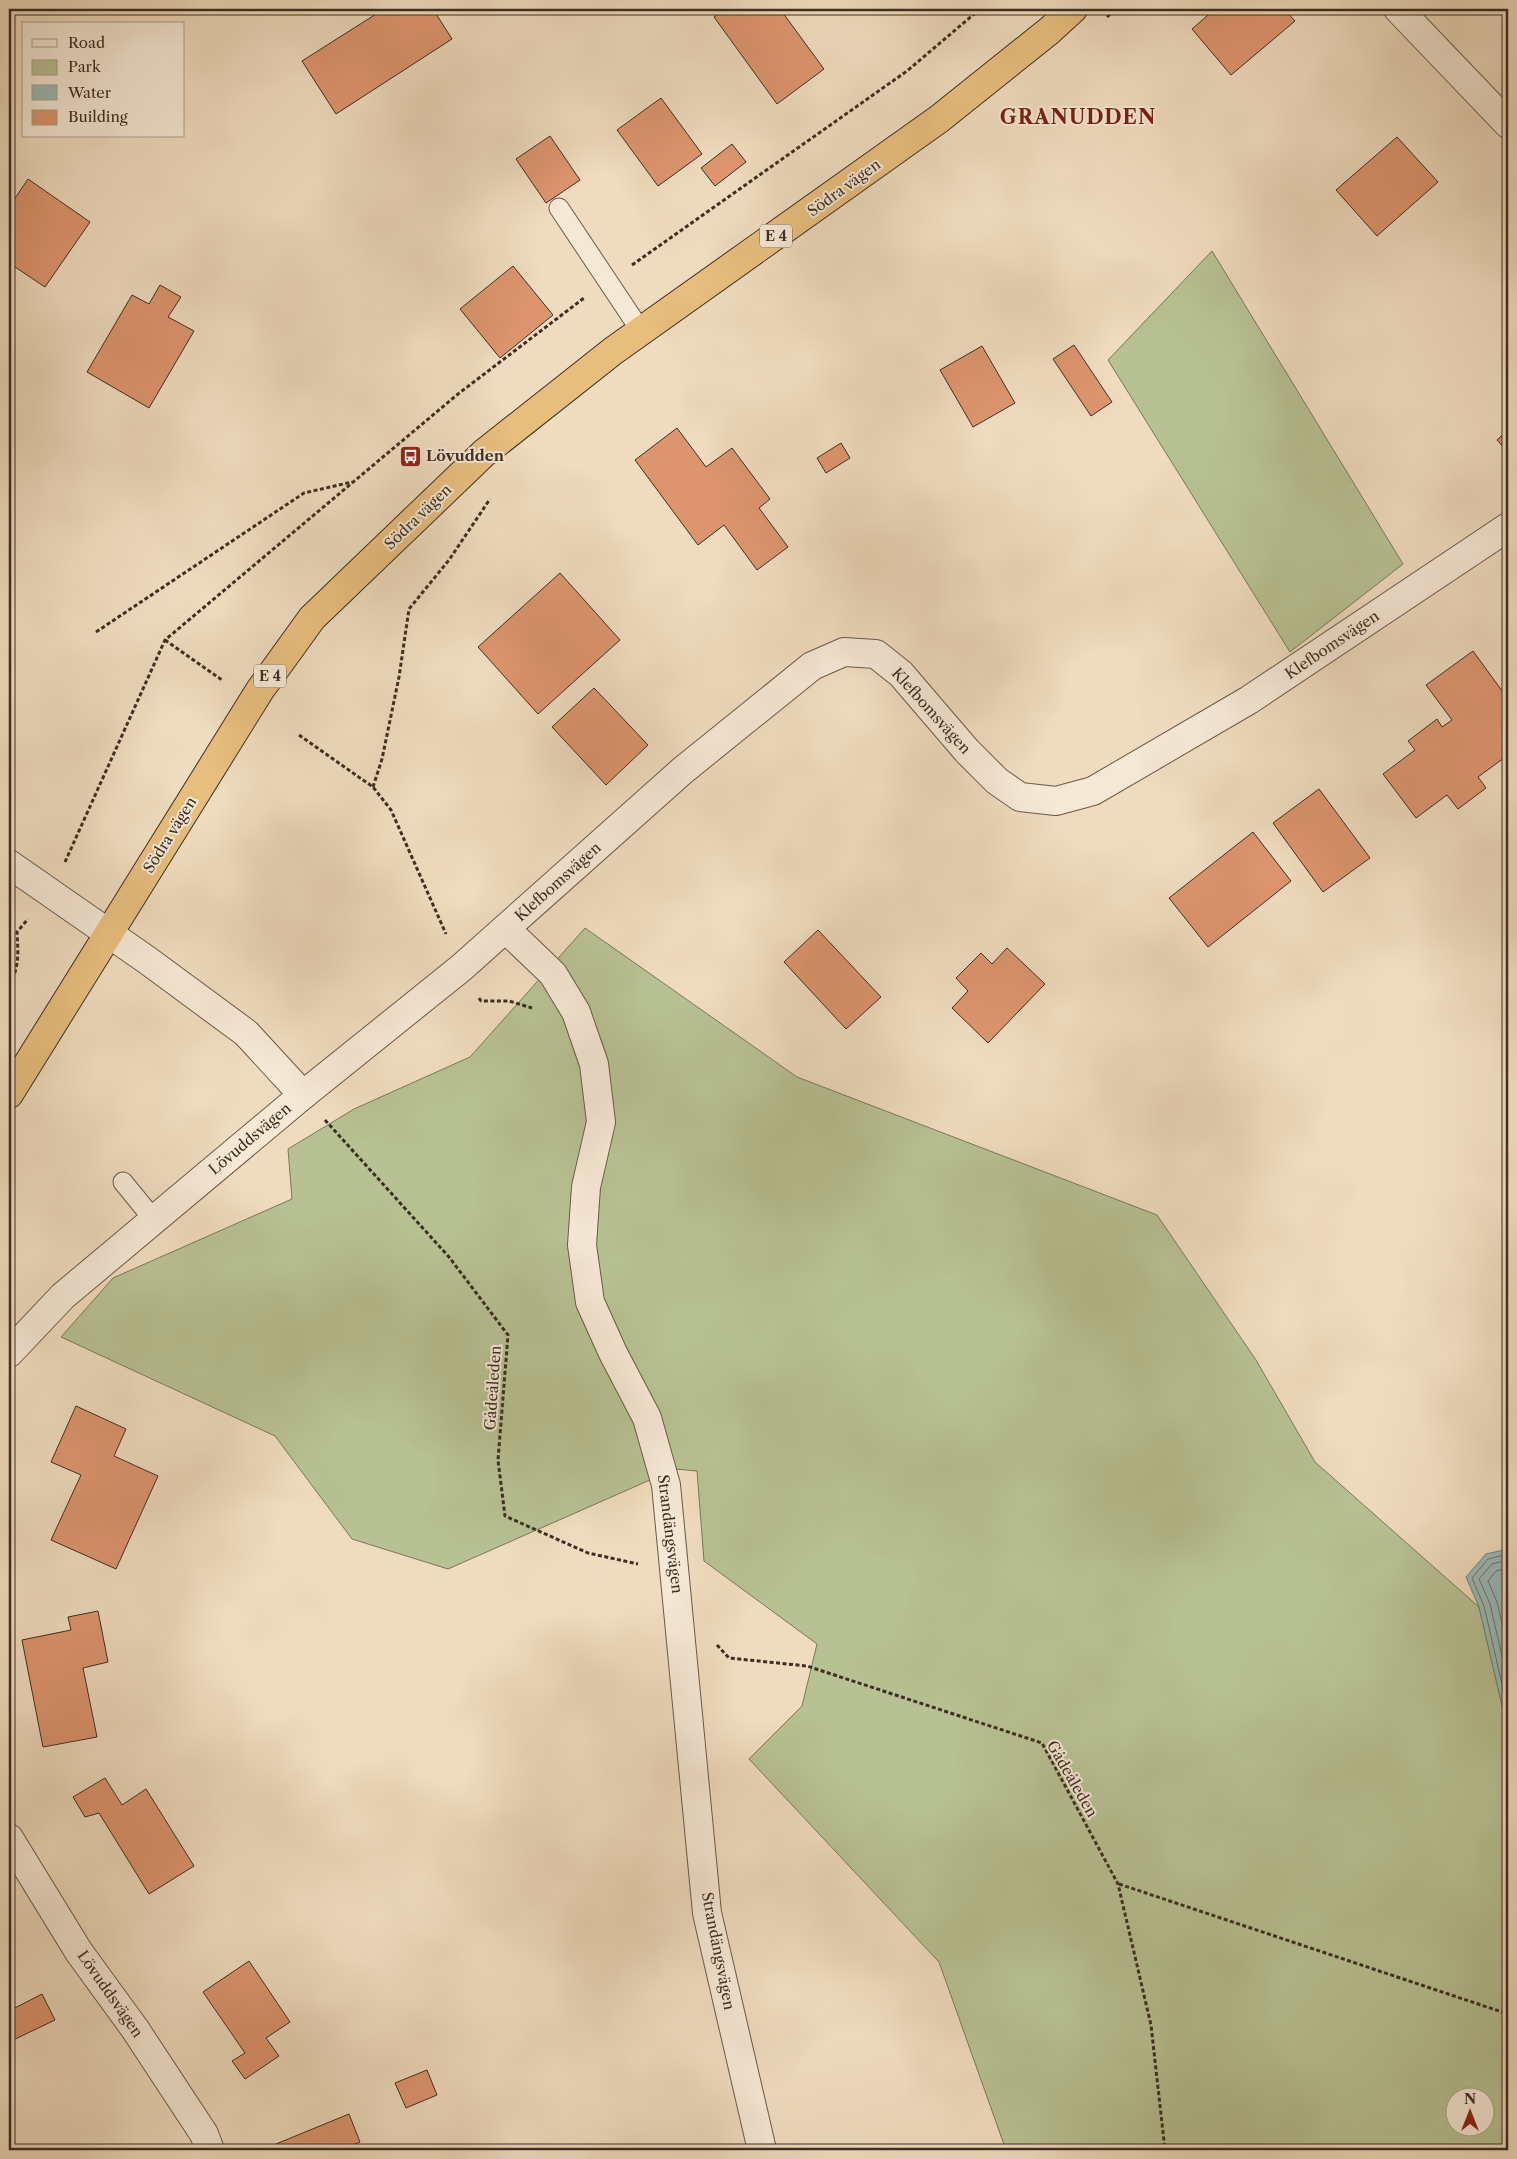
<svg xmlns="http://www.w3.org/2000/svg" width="1517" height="2159" viewBox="0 0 1517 2159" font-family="'Libre Caslon Text',serif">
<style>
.green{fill:#b7c193;stroke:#7a785a;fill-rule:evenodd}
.water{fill:#9abab7;stroke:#75827b}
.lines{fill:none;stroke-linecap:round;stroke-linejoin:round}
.shore{stroke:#6c746c;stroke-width:1}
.building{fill:#dd956f;stroke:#3d2e22}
.lane-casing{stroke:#6a5949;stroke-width:21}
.street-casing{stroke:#6a5949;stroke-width:30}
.highway-casing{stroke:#3d2e22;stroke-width:30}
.path{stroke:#3d2e22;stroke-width:3;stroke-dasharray:4 2.5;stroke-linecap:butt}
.lane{stroke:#f5e8d5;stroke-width:19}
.street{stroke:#f5e8d5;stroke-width:28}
.highway{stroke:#e8be7f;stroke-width:28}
.labels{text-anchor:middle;stroke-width:4;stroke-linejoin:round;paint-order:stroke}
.shield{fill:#f5e8d5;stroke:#746658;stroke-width:1}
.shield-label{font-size:14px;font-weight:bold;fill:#3d2e22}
.street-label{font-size:15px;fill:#3d2e22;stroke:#f5e8d5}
.poi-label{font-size:15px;font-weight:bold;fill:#3d2e22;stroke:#f5e8d5;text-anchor:start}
.district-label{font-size:20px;font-weight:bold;letter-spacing:1px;fill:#7a1f14;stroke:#f5e8d5}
</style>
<rect width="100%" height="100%" fill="#efdbbe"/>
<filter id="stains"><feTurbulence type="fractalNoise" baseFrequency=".004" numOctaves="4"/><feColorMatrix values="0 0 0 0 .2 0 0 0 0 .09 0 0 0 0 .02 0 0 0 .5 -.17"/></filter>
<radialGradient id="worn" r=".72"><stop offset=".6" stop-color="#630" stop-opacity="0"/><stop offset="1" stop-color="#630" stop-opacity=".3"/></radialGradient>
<g class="green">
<path d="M1212,251L1403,564L1290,652L1108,360Z"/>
<path d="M585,928L797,1077L1157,1215L1256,1360L1315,1462L1479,1607L1508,1731V2150H1006L939,1962L749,1759L802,1706L817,1644L704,1561L697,1471L675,1469L448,1569L352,1539L275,1436L61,1337L113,1278L292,1199L288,1149L354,1109L470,1057ZM1454,2096H1484V2126H1454Z"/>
</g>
<path class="water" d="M1508,1549V1731L1479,1607L1466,1577L1486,1554Z"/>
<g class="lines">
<g class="shore">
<path d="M1508,1554L1488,1559L1472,1578L1484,1606L1508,1710"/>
<path d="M1508,1560L1492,1564L1479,1579L1490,1604L1508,1682"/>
<path d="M1508,1568L1496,1571L1488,1581L1497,1602L1508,1649"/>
</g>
</g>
<g class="building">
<path d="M384,9H433L452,39L336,114L302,61Z"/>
<path d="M726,9H780L824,69L777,104L714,17Z"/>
<path d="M1215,9H1284L1295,21L1231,75L1192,29Z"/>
<path d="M661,98L702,154L658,186L617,130Z"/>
<path d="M550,136L580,180L546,203L516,159Z"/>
<path d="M1397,137L1438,182L1377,236L1336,190Z"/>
<path d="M732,144L746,162L715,186L701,168Z"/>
<path d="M28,179L90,222L45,287L9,263V207Z"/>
<path d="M513,266L553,315L500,358L460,309Z"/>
<path d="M160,285L181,297L168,317L194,331L149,408L87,372L132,295L149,304Z"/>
<path d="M1074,345L1112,402L1091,416L1053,359Z"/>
<path d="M982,346L1015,403L973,427L940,370Z"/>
<path d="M677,428L706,467L732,448L770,499L759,508L788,547L757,570L724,525L698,545L635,460Z"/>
<path d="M1508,430V452L1497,440Z"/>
<path d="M841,443L850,458L826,473L817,458Z"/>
<path d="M560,573L620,640L538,714L478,647Z"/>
<path d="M1473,651L1508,699V755L1478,777L1486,788L1458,809L1447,795L1416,818L1383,774L1415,750L1408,741L1437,719L1442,727L1452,720L1426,685Z"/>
<path d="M594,688L648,745L606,785L552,727Z"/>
<path d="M1319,789L1370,858L1323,892L1273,823Z"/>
<path d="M1253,832L1291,881L1208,947L1169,898Z"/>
<path d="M818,930L881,997L846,1029L784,962Z"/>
<path d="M1007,948L1045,984L988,1043L952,1008L968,991L956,978L981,953L992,964Z"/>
<path d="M76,1406L126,1429L114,1456L158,1476L116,1569L51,1540L81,1475L51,1462Z"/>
<path d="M98,1611L108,1662L83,1668L97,1737L43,1747L22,1640L71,1630L68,1617Z"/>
<path d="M105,1778L122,1805L146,1789L194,1866L149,1894L99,1813L85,1817L73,1797Z"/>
<path d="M249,1961L290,2022L266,2038L279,2056L245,2079L232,2061L245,2053L203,1992Z"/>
<path d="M42,1994L55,2020L9,2042V2011Z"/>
<path d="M427,2070L437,2095L406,2108L395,2083Z"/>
<path d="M349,2114L360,2142L340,2150H279L276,2144Z"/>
</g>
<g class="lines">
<defs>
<g id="lane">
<path d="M559,208L641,331"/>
<path d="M123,1182L154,1220"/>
</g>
<g id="street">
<path d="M1398,9L1508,124"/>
<path d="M9,864L147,960L246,1033L303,1095"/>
<path d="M506,929L553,974L576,1012L594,1064L601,1122L586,1187L582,1245L590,1302L613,1353L647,1418L666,1485L707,1913L762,2150"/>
<path d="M9,1353L63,1296L303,1095L461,968L682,771L812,666L844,652L876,654L901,674L967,751L997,781L1020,797L1056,801L1093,791L1249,700L1508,527"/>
<path d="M9,1838L79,1952L135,2029L204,2134L210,2150"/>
</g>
<path id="highway" d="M9,1094L260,690L312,618L484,453L613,351L939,119L1049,31L1073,9"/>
</defs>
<use href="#lane" class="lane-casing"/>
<use href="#street" class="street-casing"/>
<use href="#highway" class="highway-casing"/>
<g class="path">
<path d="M1107,17L1116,9"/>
<path d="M632,265L907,71L980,9"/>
<path d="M96,632L304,493L352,482"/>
<path d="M165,640L222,680"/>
<path d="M299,735L373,787L391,810L446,934"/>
<path d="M373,787L382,759L399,677L409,609L449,560L490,499"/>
<path d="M65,862L165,640L458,394L584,298"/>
<path d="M9,985C20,967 18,952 17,932L28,919"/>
<path d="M479,998L481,1001H509L532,1008"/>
<path d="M325,1120L449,1257L508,1335L498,1460L505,1516L588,1553L638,1564"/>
<path d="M717,1645L729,1658L807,1666L1042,1743L1118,1884L1151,2025L1165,2150"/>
<path d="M1119,1884L1508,2014"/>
</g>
<use href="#lane" class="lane"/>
<use href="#street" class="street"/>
<use href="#highway" class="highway"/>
</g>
<defs>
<symbol id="bus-square" viewBox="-11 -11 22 22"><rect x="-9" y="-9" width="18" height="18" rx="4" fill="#8f2418" stroke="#f5e8d5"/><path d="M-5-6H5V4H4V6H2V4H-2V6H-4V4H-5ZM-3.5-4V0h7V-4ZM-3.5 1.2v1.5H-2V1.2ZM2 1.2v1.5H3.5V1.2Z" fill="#fff"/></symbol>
</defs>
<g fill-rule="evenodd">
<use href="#bus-square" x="398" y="444" width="25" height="25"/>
</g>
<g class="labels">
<g class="shield">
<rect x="760" y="224.5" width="32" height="23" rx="4"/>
<rect x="254" y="664.5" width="32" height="23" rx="4"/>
</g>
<g class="shield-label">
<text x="776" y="241">E 4</text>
<text x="270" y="681">E 4</text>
</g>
<g class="street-label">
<text transform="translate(844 188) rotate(-36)" y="5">Södra vägen</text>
<text transform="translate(418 517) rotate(-44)" y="5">Södra vägen</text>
<text transform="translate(1332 645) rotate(-34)" y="5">Klefbomsvägen</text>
<text transform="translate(931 711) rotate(48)" y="5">Klefbomsvägen</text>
<text transform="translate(170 835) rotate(-58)" y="5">Södra vägen</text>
<text transform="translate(558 882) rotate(-42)" y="5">Klefbomsvägen</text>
<text transform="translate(250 1139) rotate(-40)" y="5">Lövuddsvägen</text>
<text transform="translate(493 1388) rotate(-86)" y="5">Gådeåleden</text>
<text transform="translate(670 1534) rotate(83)" y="5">Strandängsvägen</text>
<text transform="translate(1072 1779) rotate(60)" y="5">Gådeåleden</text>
<text transform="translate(718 1951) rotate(79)" y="5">Strandängsvägen</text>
<text transform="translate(110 1994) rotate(55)" y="5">Lövuddsvägen</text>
</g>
<g class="poi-label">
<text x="426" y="461">Lövudden</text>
</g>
<g class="district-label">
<text x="1078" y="124">GRANUDDEN</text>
</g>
</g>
<rect width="1517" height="2159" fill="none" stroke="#efdbbe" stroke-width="30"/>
<rect x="10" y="10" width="1497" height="2139" fill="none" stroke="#3d2e22" stroke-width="2.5"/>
<rect x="15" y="15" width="1487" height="2129" fill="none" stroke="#3d2e22"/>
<rect x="22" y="22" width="162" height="115" fill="#f5e8d5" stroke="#ab9e8d"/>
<rect x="32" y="39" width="25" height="8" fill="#f5e8d5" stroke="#ab9e8d"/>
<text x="68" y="48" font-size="15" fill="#3d2e22">Road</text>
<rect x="32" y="60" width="25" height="15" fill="#b7c193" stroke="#ab9e8d"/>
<text x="68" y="72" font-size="15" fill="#3d2e22">Park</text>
<rect x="32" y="85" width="25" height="15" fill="#9abab7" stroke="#ab9e8d"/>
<text x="68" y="98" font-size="15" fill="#3d2e22">Water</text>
<rect x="32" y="110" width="25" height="15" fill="#dd956f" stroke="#ab9e8d"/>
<text x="68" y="122" font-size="15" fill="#3d2e22">Building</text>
<g transform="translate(1470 2112)"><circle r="24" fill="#f5e8d5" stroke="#ab9e8d"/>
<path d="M0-4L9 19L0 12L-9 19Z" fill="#8f2418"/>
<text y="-8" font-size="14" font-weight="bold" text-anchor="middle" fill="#3d2e22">N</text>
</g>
<rect width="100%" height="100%" filter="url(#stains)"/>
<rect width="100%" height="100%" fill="url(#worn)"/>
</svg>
